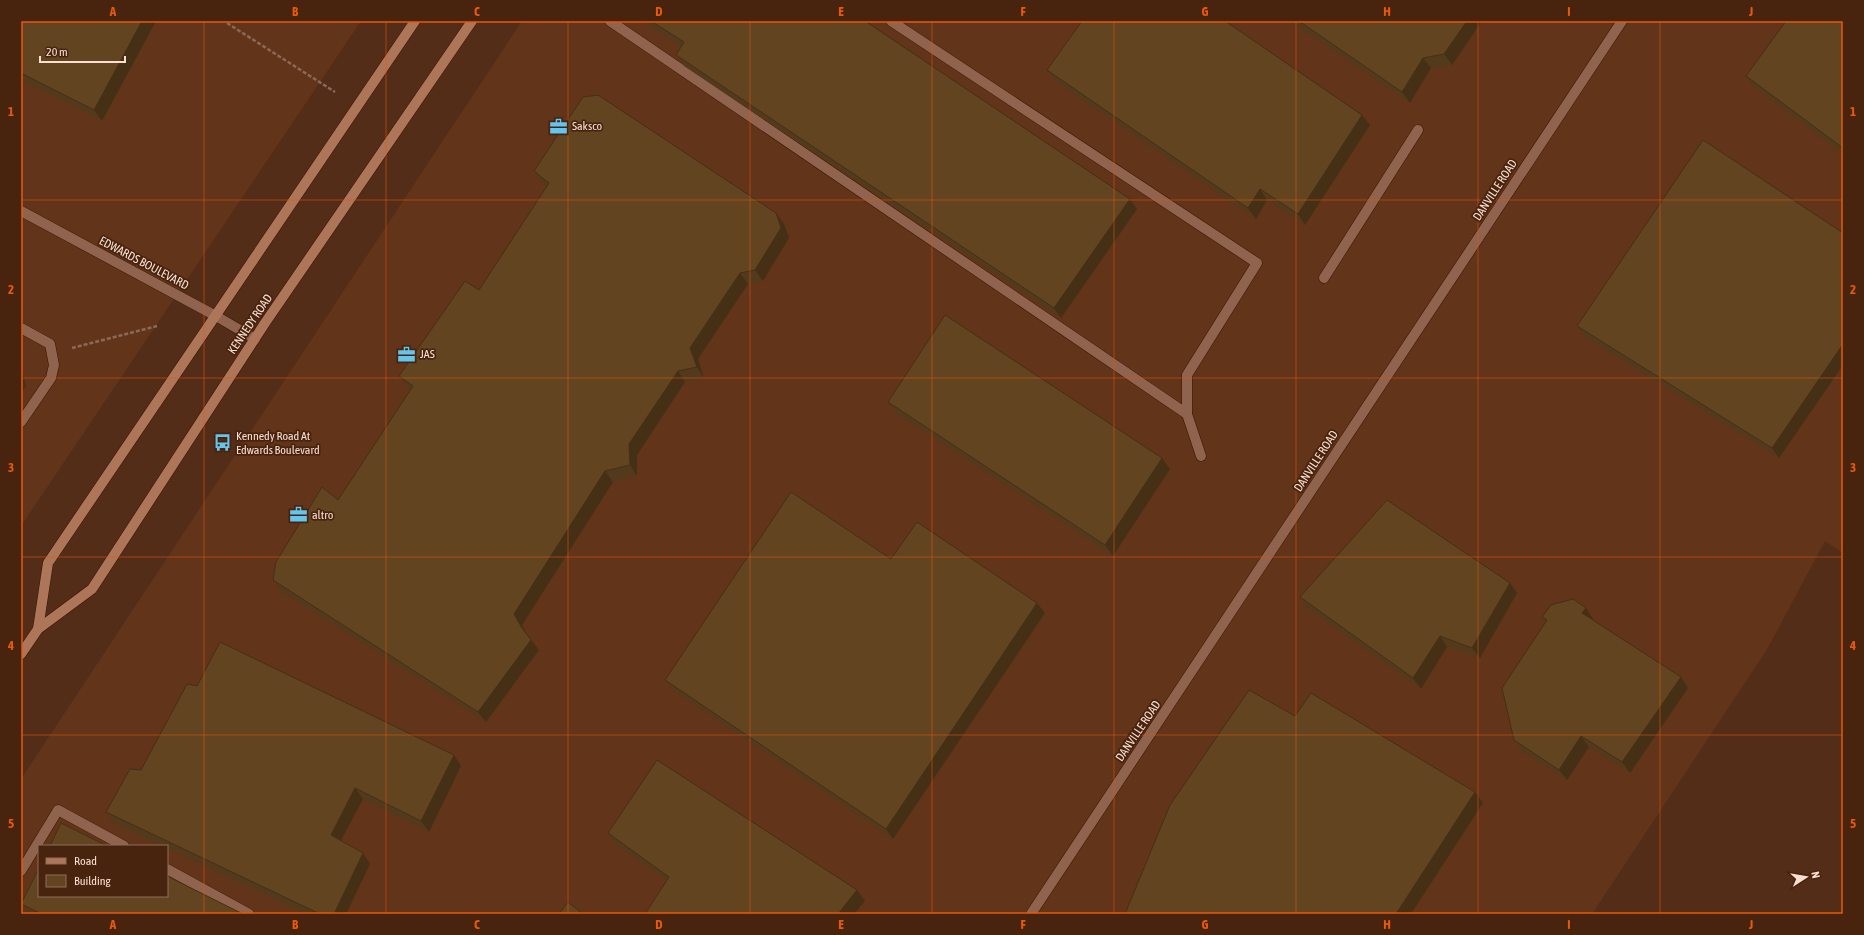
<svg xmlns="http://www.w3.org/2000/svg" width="1864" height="935" viewBox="0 0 1864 935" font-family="'Asap Condensed',sans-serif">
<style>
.built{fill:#62341a;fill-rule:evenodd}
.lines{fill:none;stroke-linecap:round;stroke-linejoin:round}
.service-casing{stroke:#381400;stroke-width:11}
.minor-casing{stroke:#381400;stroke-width:11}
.tertiary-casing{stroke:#381400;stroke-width:11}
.secondary-casing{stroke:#381400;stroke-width:11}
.path{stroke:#8b6957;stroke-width:2.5;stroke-dasharray:4 2;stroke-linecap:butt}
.service{stroke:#8f634d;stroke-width:10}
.minor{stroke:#8f634d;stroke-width:10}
.tertiary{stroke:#8f634d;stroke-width:10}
.secondary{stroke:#ae7659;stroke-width:10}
.wall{fill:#543a1c}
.shaded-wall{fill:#453016}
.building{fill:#624420;stroke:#453016}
.grid{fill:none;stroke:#e8590c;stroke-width:1;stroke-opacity:0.55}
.labels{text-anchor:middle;stroke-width:3.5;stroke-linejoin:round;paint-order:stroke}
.poi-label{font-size:12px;fill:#f9e0d3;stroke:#48230d;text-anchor:start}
.street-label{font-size:12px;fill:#f9e0d3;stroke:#48230d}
.neatline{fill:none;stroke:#e8590c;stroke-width:1.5}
.grid-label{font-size:13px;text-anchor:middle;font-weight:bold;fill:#e8590c}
</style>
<rect width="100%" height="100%" fill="#542d18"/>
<g class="built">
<path d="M21,21H361L21,526Z"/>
<path d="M522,21H1843V553L1825,541L1766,651L1592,914H21V779ZM39,846H167V896H39Z"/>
</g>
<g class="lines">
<defs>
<g id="service">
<path d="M610,21L1187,414"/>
<path d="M891,21L1257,263L1187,375V414L1201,456"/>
<path d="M1324,278L1418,130"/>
<path d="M21,328L50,344L54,365L51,378L21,422"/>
<path d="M167,869L249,914"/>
<path d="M21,871L58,810L124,846"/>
</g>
<path id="minor" d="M1031,914L1622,21"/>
<path id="tertiary" d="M21,211L216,316L255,339"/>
<g id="secondary">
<path d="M38,629L48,563L415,21"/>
<path d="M21,654L38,629L92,589L265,323L472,21"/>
</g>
</defs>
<use href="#service" class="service-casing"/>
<use href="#minor" class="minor-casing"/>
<use href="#tertiary" class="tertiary-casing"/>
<use href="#secondary" class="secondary-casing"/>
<g class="path">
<path d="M227,23L335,92"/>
<path d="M72,348L157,326"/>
</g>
<use href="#service" class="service"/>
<use href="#minor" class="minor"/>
<use href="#tertiary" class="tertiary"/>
<use href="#secondary" class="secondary"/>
</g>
<g class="wall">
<path d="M21,21H156L102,121L21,80Z"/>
<path d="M645,21H865L1130,199L1137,209L1061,318L684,66L676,55L681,47L647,24Z"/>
<path d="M1290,21H1482L1452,65L1431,68L1410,103Z"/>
<path d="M1843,21V154L1753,86L1746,76Z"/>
<path d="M1047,70L1370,125L1305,225L1267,200L1256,219L1055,81Z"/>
<path d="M534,171L776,213L784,224L789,238L763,281L748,284L698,359L704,378L685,382L637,455V476L613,482L522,625L527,634L539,650L486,722L281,591L273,580L338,500L411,390L407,387L399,376L479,290L547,186L541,182Z"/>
<path d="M1843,233V365L1779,458L1585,337L1577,326Z"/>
<path d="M888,402L1170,469L1113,556L896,413Z"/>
<path d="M891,559L1045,613L893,839L673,690L665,680Z"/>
<path d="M1517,593L1480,658L1447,647L1421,689L1307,608L1300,597Z"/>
<path d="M1542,617L1593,619V620L1688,688L1630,773L1589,747L1567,780L1522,751L1514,740L1546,622Z"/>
<path d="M454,755L461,766L429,832L363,799L341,841L363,853L370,864L346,914H305L167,848V846H162L113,823L106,812L141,770Z"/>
<path d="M608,833L857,890L865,901L667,880L615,844Z"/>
<path d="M21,904L242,914H29Z"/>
</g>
<g class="shaded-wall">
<path d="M142,21H156L102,121L94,110Z"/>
<path d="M1467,21H1482L1452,65L1444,54Z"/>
<path d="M1423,58L1431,68L1410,103L1402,92Z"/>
<path d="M1362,115L1370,125L1305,225L1298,214Z"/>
<path d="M1260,189L1267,200L1256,219L1248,208Z"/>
<path d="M1130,199L1137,209L1061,318L1054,308Z"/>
<path d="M776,213L784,224L789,238L763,281L755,270Z"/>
<path d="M740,273L748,284L698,359L704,378L697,367L690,348Z"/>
<path d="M1843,344V365L1779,458L1772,448Z"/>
<path d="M21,367L26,386L21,393Z"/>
<path d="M678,371L685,382L637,455V476L630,465L629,444Z"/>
<path d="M1162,458L1170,469L1113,556L1105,545Z"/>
<path d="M605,471L613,482L522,625L529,639L522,628L514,614Z"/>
<path d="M1510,583L1517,593L1480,658L1472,648Z"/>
<path d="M1037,603L1045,613L893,839L886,829Z"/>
<path d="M1586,608L1593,619L1590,624L1582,613Z"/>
<path d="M1440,636L1447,647L1421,689L1413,678Z"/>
<path d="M531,640L539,650L486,722L478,712Z"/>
<path d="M1681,677L1688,688L1630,773L1622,762Z"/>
<path d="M1581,736L1589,747L1567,780L1559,770Z"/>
<path d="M454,755L461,766L429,832L421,821Z"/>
<path d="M355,788L363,799L338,846L331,835Z"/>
<path d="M1475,792L1483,803L1411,914H1396Z"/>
<path d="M363,853L370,864L346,914H334Z"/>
<path d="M857,890L865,901L854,914H838Z"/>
</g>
<g class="building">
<path d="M21,21H142L94,110L21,73Z"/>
<path d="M651,21H865L1130,199L1054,308L676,55L684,42Z"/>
<path d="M1082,21H1225L1362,115L1298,214L1260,189L1248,208L1047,70Z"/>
<path d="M1299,21H1467L1444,54L1423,58L1402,92Z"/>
<path d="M1786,21H1843V148L1746,76Z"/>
<path d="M598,95L776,213L781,228L755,270L740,273L690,348L697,367L678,371L629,444L630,465L605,471L514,614L522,628L531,640L478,712L273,580L276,562L322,487L338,500L413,386L399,376L465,281L479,290L549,183L534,171L583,97Z"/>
<path d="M1703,140L1843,233V344L1772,448L1577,326Z"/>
<path d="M945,315L1162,458L1105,545L888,402Z"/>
<path d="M791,492L891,559L917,522L1037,603L886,829L665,680Z"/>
<path d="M1387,500L1510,583L1472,648L1440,636L1413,678L1300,597Z"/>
<path d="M1573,599L1586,608L1582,613L1681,677L1622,762L1581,736L1559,770L1514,740L1502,688L1547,620L1542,617L1551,605Z"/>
<path d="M220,642L454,755L421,821L355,788L331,835L363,853L334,914H320L106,812L130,769L141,770L187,684L197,686Z"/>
<path d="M1249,690L1295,716L1311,693L1475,792L1396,914H1125L1170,805Z"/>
<path d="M657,760L857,890L838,914H645L669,877L608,833Z"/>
<path d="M61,823L107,846H50Z"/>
<path d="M39,868V896H167V876L241,913L240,914H42L21,904Z"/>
<path d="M568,902L583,914H559Z"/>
</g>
<path class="grid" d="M204,21V914M386,21V914M568,21V914M750,21V914M932,21V914M1114,21V914M1296,21V914M1478,21V914M1660,21V914M21,200H1843M21,378H1843M21,557H1843M21,735H1843"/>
<defs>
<symbol id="office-bare" viewBox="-9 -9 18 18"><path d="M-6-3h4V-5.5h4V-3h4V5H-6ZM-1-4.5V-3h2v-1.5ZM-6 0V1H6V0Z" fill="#64c5ee" stroke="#48230d" stroke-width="2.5" paint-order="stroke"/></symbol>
<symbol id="bus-bare" viewBox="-9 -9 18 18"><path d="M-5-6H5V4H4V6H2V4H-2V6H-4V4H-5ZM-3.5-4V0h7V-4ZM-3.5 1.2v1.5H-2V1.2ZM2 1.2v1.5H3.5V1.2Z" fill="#64c5ee" stroke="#48230d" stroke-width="2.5" paint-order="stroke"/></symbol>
</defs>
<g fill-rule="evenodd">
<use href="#office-bare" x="546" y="114" width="25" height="25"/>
<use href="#office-bare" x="394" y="342" width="25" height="25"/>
<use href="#bus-bare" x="210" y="430" width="25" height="25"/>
<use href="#office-bare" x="286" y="502" width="25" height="25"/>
</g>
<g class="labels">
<g class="poi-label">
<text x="572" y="130">Saksco</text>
<text x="420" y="358">JAS</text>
<text x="236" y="440">Kennedy Road At<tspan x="236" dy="14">Edwards Boulevard</tspan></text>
<text x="312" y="519">altro</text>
</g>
<g class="street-label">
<text transform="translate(1495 190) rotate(-57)" y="4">DANVILLE ROAD</text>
<text transform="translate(144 263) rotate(28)" y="4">EDWARDS BOULEVARD</text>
<text transform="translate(250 324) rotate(-56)" y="4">KENNEDY ROAD</text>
<text transform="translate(1316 461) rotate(-57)" y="4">DANVILLE ROAD</text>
<text transform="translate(1138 731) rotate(-56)" y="4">DANVILLE ROAD</text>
</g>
</g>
<rect width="1864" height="935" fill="none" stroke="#48230d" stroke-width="44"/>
<rect x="38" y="845" width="130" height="52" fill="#48230d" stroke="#8f6f5c"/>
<rect x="46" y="858" width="20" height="6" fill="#ae7659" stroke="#8f6f5c"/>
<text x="74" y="865" font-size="12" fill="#f9e0d3">Road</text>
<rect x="46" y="875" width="20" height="12" fill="#624420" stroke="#8f6f5c"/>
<text x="74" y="885" font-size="12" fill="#f9e0d3">Building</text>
<g transform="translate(1806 877) rotate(78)" stroke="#48230d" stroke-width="3" paint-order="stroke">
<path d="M0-3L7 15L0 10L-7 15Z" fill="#f9e0d3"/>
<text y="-6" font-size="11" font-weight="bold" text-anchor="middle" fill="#f9e0d3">N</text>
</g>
<path d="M40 56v6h85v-6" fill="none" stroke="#f9e0d3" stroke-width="2"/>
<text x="46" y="56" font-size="12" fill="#f9e0d3" stroke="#48230d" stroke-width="3" paint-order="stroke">20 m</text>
<rect x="22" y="22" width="1820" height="891" class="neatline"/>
<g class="grid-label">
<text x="113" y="16">A</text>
<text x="295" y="16">B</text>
<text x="477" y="16">C</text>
<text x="659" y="16">D</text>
<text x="841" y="16">E</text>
<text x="1023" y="16">F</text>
<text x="1205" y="16">G</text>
<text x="1387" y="16">H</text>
<text x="1569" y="16">I</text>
<text x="1751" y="16">J</text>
<text x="11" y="116">1</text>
<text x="1853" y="116">1</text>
<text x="11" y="294">2</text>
<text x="1853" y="294">2</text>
<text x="11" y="472">3</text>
<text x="1853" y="472">3</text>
<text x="11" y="650">4</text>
<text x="1853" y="650">4</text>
<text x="11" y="828">5</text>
<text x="1853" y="828">5</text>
<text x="113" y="929">A</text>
<text x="295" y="929">B</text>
<text x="477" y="929">C</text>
<text x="659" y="929">D</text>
<text x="841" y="929">E</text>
<text x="1023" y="929">F</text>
<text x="1205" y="929">G</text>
<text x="1387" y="929">H</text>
<text x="1569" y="929">I</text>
<text x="1751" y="929">J</text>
</g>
</svg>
